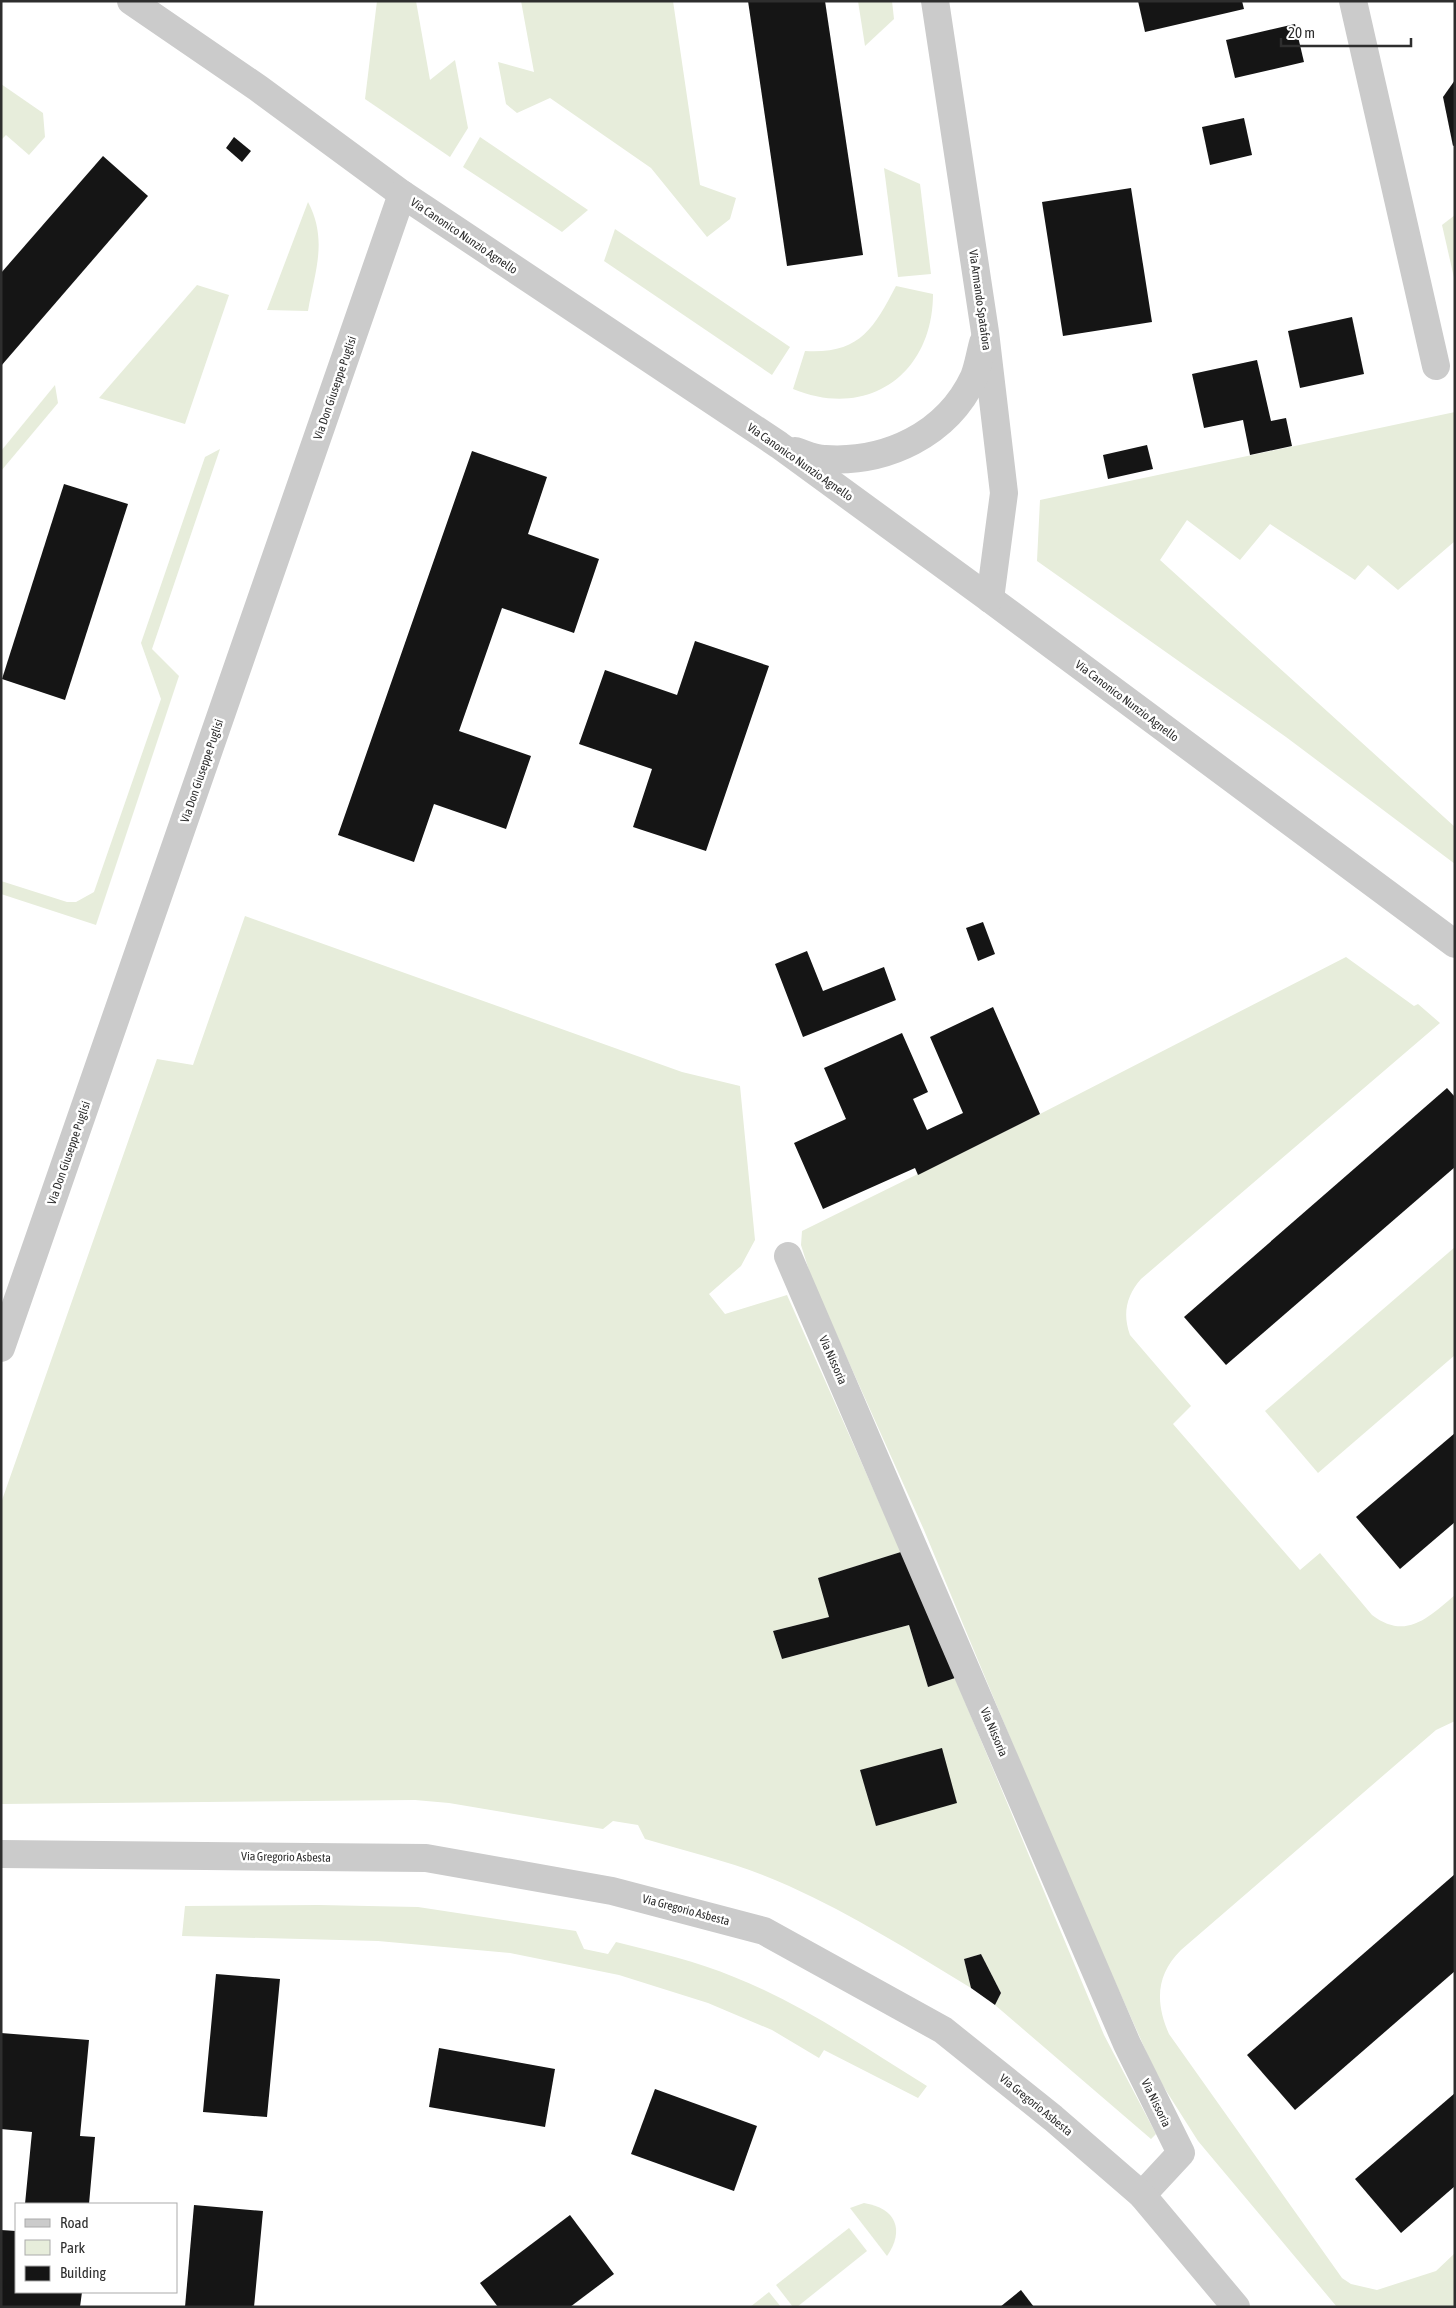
<svg xmlns="http://www.w3.org/2000/svg" width="1456" height="2308" viewBox="0 0 1456 2308" font-family="'Asap Condensed',sans-serif">
<style>
.green{fill:#e7eddb}
.building{fill:#151515}
.lines{fill:none;stroke-linecap:round;stroke-linejoin:round}
.street{stroke:#cbcbcb;stroke-width:28}
.labels{text-anchor:middle;stroke-width:5;stroke-linejoin:round;paint-order:stroke}
.street-label{font-size:12px;fill:#2e2e2e;stroke:#fff}
</style>
<rect width="100%" height="100%" fill="#fff"/>
<g class="green">
<path d="M377,1H416L430,80L455,60L468,128L450,157L365,99Z"/>
<path d="M521,1H673L700,185L736,198L730,219L707,237L651,168L550,98L517,113L506,104L498,62L534,72Z"/>
<path d="M858,1H892L894,19L865,46Z"/>
<path d="M1,84L43,113L45,137L29,155L6,135L1,140Z"/>
<path d="M480,137L588,210L562,232L463,167Z"/>
<path d="M884,168L920,184L931,274L898,277Z"/>
<path d="M308,202C328,240 315,271 308,311L267,310Z"/>
<path d="M1455,215V282L1442,225Z"/>
<path d="M615,229L790,347L772,375L604,261Z"/>
<path d="M197,285L229,295L185,424L99,398Z"/>
<path d="M896,286L933,294C933,374 868,420 793,389L805,351C859,354 873,330 896,286Z"/>
<path d="M55,385L58,403L1,471V451Z"/>
<path d="M1455,412V541L1398,590L1368,565L1355,580L1270,524L1240,560L1187,520L1160,560L1455,827V864L1286,737L1037,561L1040,500Z"/>
<path d="M220,449L152,649L179,676L96,925L1,894V881L67,902H76L94,892L161,699L141,643L205,457Z"/>
<path d="M245,916L682,1072L740,1086L755,1240L741,1266L709,1294L725,1314L787,1295L887,1520L904,1551L819,1578L829,1617L773,1631L782,1659L909,1625L928,1687L955,1678L1104,2035L1156,2134L1151,2139L995,2005L1001,1993L981,1954L964,1959L971,1988C912,1952 853,1915 789,1886C744,1865 693,1853 645,1839L638,1825L613,1821L603,1829L449,1803L415,1800L1,1804V1503L157,1059L193,1065Z"/>
<path d="M1346,957L1414,1006L1418,1004L1440,1023L1141,1279C1127,1295 1122,1313 1130,1335L1191,1406L1173,1424L1300,1570L1320,1553L1372,1615C1406,1641 1429,1617 1455,1595V1721L1436,1730L1181,1950C1156,1975 1155,2002 1169,2034L1342,2278L1351,2284L1377,2290L1436,2271L1455,2253V2307H1337L1198,2141L1158,2078L1062,1863L924,1530L812,1280L801,1245L802,1231L1040,1114Z"/>
<path d="M1455,1247V1355L1318,1473L1265,1411Z"/>
<path d="M319,1905L418,1907L576,1931L584,1949L608,1954L616,1942C656,1952 696,1961 734,1977C802,2004 864,2047 927,2086L918,2098L824,2050L819,2058L772,2030L708,2003L619,1975L510,1953L378,1941L182,1936L185,1906Z"/>
<path d="M864,2203C896,2208 905,2230 887,2256L850,2208Z"/>
<path d="M849,2228L867,2251L797,2307H793L776,2285Z"/>
<path d="M769,2292L781,2307H750Z"/>
</g>
<g class="building">
<path d="M748,1H825L863,255L787,266Z"/>
<path d="M1138,1H1242L1244,9L1145,32Z"/>
<path d="M1295,24L1304,62L1235,78L1226,40Z"/>
<path d="M1455,80V145L1453,146L1443,97Z"/>
<path d="M1244,118L1252,155L1210,165L1202,127Z"/>
<path d="M234,137L251,151L242,162L226,148Z"/>
<path d="M103,156L148,196L1,366V273Z"/>
<path d="M1131,188L1152,322L1063,336L1042,202Z"/>
<path d="M1352,317L1364,374L1300,388L1288,331Z"/>
<path d="M1257,360L1271,421L1286,418L1292,446L1250,455L1243,420L1204,428L1192,374Z"/>
<path d="M1147,445L1153,469L1108,479L1103,455Z"/>
<path d="M472,451L547,477L528,534L599,559L574,633L502,608L459,731L531,756L506,829L434,804L414,862L338,835Z"/>
<path d="M64,484L128,504L65,700L2,679Z"/>
<path d="M695,641L769,666L706,851L633,827L652,769L579,744L605,670L677,695Z"/>
<path d="M983,922L995,954L978,961L966,928Z"/>
<path d="M807,951L823,991L884,967L896,1000L803,1037L775,964Z"/>
<path d="M993,1007L1040,1114L918,1175L915,1168L823,1209L794,1143L846,1119L824,1068L902,1033L928,1092L913,1099L927,1130L963,1113L930,1037Z"/>
<path d="M1447,1088L1455,1097V1167L1226,1365L1184,1317Z"/>
<path d="M1455,1433V1522L1400,1569L1356,1517Z"/>
<path d="M904,1551L955,1678L928,1687L909,1625L782,1659L773,1631L829,1617L818,1578Z"/>
<path d="M942,1748L957,1803L876,1826L860,1770Z"/>
<path d="M1455,1874V1971L1295,2110L1247,2055Z"/>
<path d="M981,1954L1001,1993L995,2005L971,1988L964,1959Z"/>
<path d="M216,1974L280,1979L267,2117L203,2112Z"/>
<path d="M1,2033L89,2040L80,2136L95,2137L89,2204H25L32,2132L1,2129Z"/>
<path d="M439,2048L555,2069L545,2127L429,2107Z"/>
<path d="M655,2089L757,2126L734,2191L631,2154Z"/>
<path d="M1455,2093V2186L1401,2233L1355,2179Z"/>
<path d="M194,2205L263,2211L254,2307H185Z"/>
<path d="M570,2215L614,2274L570,2307H498L480,2283Z"/>
<path d="M1,2230L16,2231V2292H82L80,2307H1Z"/>
<path d="M1021,2290L1034,2307H1000Z"/>
</g>
<g class="lines">
<g class="street">
<path d="M131,1L258,88L402,194L779,445L990,599L1455,944"/>
<path d="M935,1L985,332L1004,493L990,599"/>
<path d="M1353,1L1436,366"/>
<path d="M795,451C805,454 815,459 825,459C886,463 947,435 974,377C978,367 980,354 983,343"/>
<path d="M788,1256L1127,2044L1181,2153L1142,2195"/>
<path d="M1,1348L402,194"/>
<path d="M1,1854L426,1858L612,1891L764,1931L943,2030L1053,2118L1142,2195L1236,2307"/>
</g>
</g>
<g class="labels">
<g class="street-label">
<text transform="translate(464 236) rotate(34)" y="4">Via Canonico Nunzio Agnello</text>
<text transform="translate(980 300) rotate(82)" y="4">Via Armando Spatafora</text>
<text transform="translate(335 388) rotate(-71)" y="4">Via Don Giuseppe Puglisi</text>
<text transform="translate(800 462) rotate(35)" y="4">Via Canonico Nunzio Agnello</text>
<text transform="translate(1127 701) rotate(37)" y="4">Via Canonico Nunzio Agnello</text>
<text transform="translate(202 771) rotate(-71)" y="4">Via Don Giuseppe Puglisi</text>
<text transform="translate(69 1153) rotate(-71)" y="4">Via Don Giuseppe Puglisi</text>
<text transform="translate(833 1360) rotate(66)" y="4">Via Nissoria</text>
<text transform="translate(994 1732) rotate(67)" y="4">Via Nissoria</text>
<text transform="translate(286 1857) rotate(1)" y="4">Via Gregorio Asbesta</text>
<text transform="translate(686 1910) rotate(15)" y="4">Via Gregorio Asbesta</text>
<text transform="translate(1156 2103) rotate(64)" y="4">Via Nissoria</text>
<text transform="translate(1036 2105) rotate(39)" y="4">Via Gregorio Asbesta</text>
</g>
</g>
<rect width="1456" height="2308" fill="none" stroke="#2e2e2e" stroke-width="5"/>
<rect x="15" y="2203" width="162" height="90" fill="#ffffff" stroke="#ababab"/>
<rect x="25" y="2219" width="25" height="8" fill="#cbcbcb" stroke="#ababab"/>
<text x="60" y="2228" font-size="15" fill="#2e2e2e">Road</text>
<rect x="25" y="2240" width="25" height="15" fill="#e7eddb" stroke="#ababab"/>
<text x="60" y="2253" font-size="15" fill="#2e2e2e">Park</text>
<rect x="25" y="2266" width="25" height="15" fill="#151515" stroke="#ababab"/>
<text x="60" y="2278" font-size="15" fill="#2e2e2e">Building</text>
<path d="M1281 38v8h130v-8" fill="none" stroke="#2e2e2e" stroke-width="2.5"/>
<text x="1288" y="38" font-size="15" fill="#2e2e2e" stroke="#ffffff" stroke-width="4" paint-order="stroke">20 m</text>
</svg>
